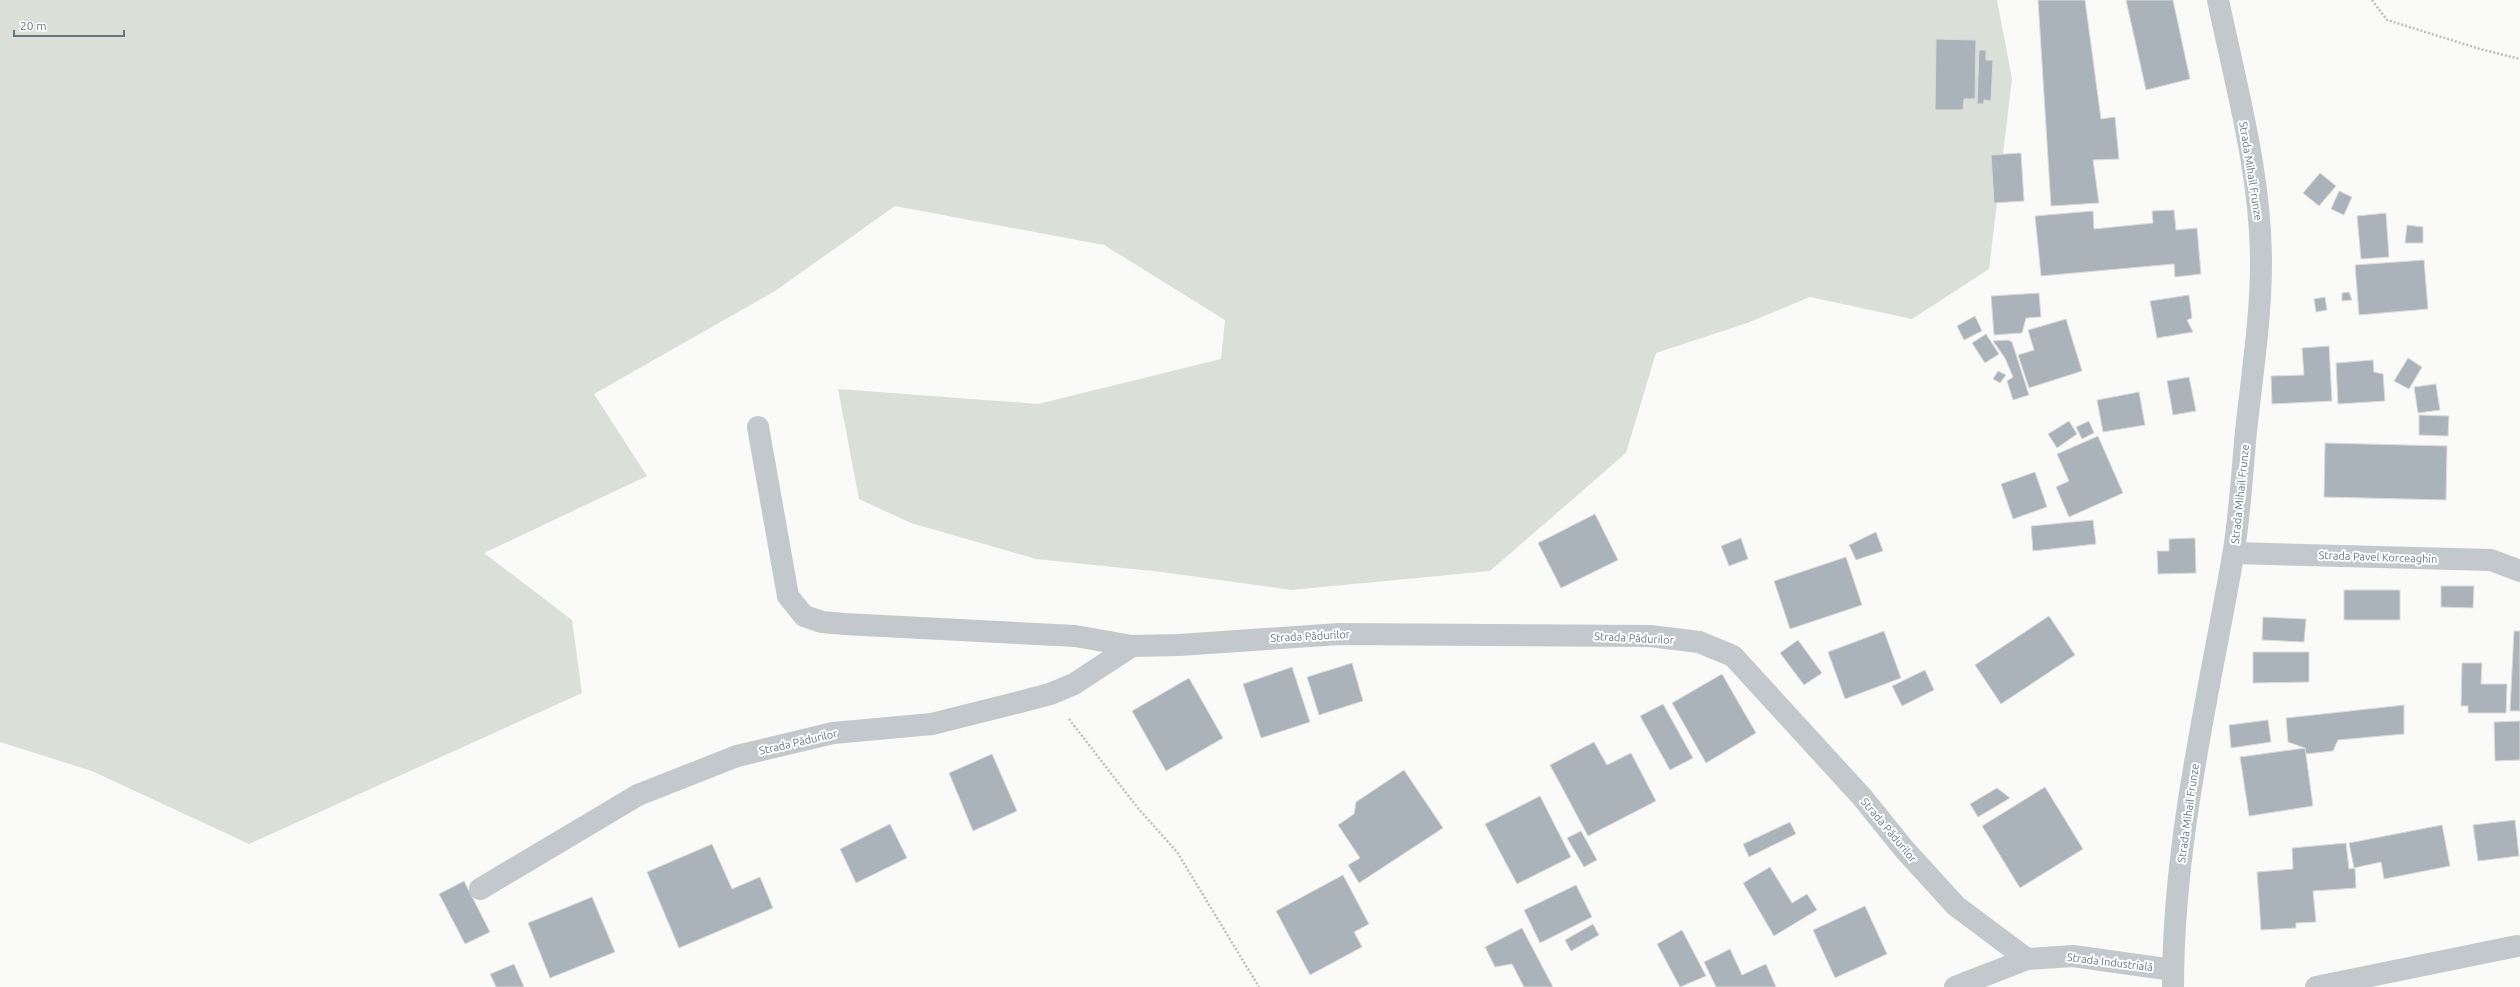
<svg xmlns="http://www.w3.org/2000/svg" width="2520" height="987" viewBox="0 0 2520 987" font-family="Ubuntu,sans-serif">
<style>
.green{fill:#dadfd7}
.building{fill:#aab3b9;stroke:#dcdcda}
.lines{fill:none;stroke-linecap:round;stroke-linejoin:round}
.path{stroke:#bbbfc2;stroke-width:2.5;stroke-dasharray:2 2;stroke-linecap:butt}
.minor{stroke:#c3c8cc;stroke-width:22}
.labels{text-anchor:middle;stroke-width:4;stroke-linejoin:round;paint-order:stroke}
.street-label{font-size:11px;fill:#657683;stroke:#fff}
</style>
<rect width="100%" height="100%" fill="#fafaf8"/>
<path class="green" d="M0,0H1997L2012,79L1989,269L1912,319L1810,297L1747,323L1656,353L1626,453L1490,571L1291,590L1162,572L1036,559L911,523L859,499L838,389L1038,404L1221,359L1225,320L1104,245L895,206L775,291L594,394L647,476L484,553L572,620L582,693L249,844L92,771L0,742Z"/>
<g class="building">
<path d="M2038,0H2085L2101,119L2115,117L2119,159L2093,160L2099,203L2051,206Z"/>
<path d="M2126,0H2173L2190,79L2146,90Z"/>
<path d="M1936,39L1976,40L1975,99H1964L1963,110H1935Z"/>
<path d="M1979,50H1986V60H1993L1991,101L1984,100V104H1977Z"/>
<path d="M2021,153L2024,201L1994,203L1991,155Z"/>
<path d="M2320,173L2336,186L2319,206L2303,193Z"/>
<path d="M2339,191L2352,197L2344,215L2331,209Z"/>
<path d="M2174,210L2176,230L2197,228L2201,274L2175,277L2174,264L2041,276L2035,216L2093,211L2094,229L2153,223L2152,211Z"/>
<path d="M2386,213L2389,257L2361,259L2357,216Z"/>
<path d="M2407,225L2423,227V243H2405Z"/>
<path d="M2424,260L2428,309L2359,315L2355,265Z"/>
<path d="M2349,292L2352,300L2342,301V293Z"/>
<path d="M2039,293L2041,317L2026,318L2022,333L1994,335L1991,296Z"/>
<path d="M2189,295L2192,318L2187,320L2193,332L2157,338L2150,301Z"/>
<path d="M2325,297L2327,310L2316,312L2314,299Z"/>
<path d="M1975,316L1982,331L1964,340L1957,326Z"/>
<path d="M2066,319L2082,371L2029,388L2018,355L2034,350L2028,330Z"/>
<path d="M1986,334L1999,354L1985,363L1972,343Z"/>
<path d="M2008,340L2012,342L2029,395L2013,400L2007,381L2013,377L2005,358L1993,341Z"/>
<path d="M2329,346L2332,401L2272,404L2271,376L2304,375L2302,348Z"/>
<path d="M2408,358L2422,367L2409,389L2394,381Z"/>
<path d="M2373,360L2374,372L2383,374L2385,401L2338,404L2336,363Z"/>
<path d="M1998,371L2006,375L2000,383L1993,379Z"/>
<path d="M2189,377L2196,411L2173,415L2167,381Z"/>
<path d="M2436,384L2440,410L2418,413L2414,387Z"/>
<path d="M2139,392L2145,425L2103,432L2097,400Z"/>
<path d="M2419,415L2449,416L2448,436L2419,435Z"/>
<path d="M2069,421L2077,434L2057,448L2048,434Z"/>
<path d="M2089,421L2094,433L2082,439L2076,427Z"/>
<path d="M2098,436L2123,493L2069,517L2056,487L2069,481L2057,454Z"/>
<path d="M2325,443L2447,446L2446,500L2324,497Z"/>
<path d="M2035,472L2047,507L2013,519L2001,484Z"/>
<path d="M1595,514L1618,560L1561,588L1538,543Z"/>
<path d="M2093,520L2096,544L2033,551L2031,526Z"/>
<path d="M1876,532L1883,551L1856,560L1849,545Z"/>
<path d="M1741,538L1748,559L1729,566L1721,546Z"/>
<path d="M2195,538L2196,573L2158,574L2157,551H2169V539Z"/>
<path d="M1846,557L1862,605L1790,629L1774,581Z"/>
<path d="M2441,586H2474L2473,608L2441,607Z"/>
<rect x="2344" y="590" width="56" height="30"/>
<path d="M2049,616L2075,655L2001,704L1975,665Z"/>
<path d="M2263,617L2306,619L2304,642L2262,640Z"/>
<path d="M1884,631L1901,678L1845,699L1828,652Z"/>
<path d="M2514,631H2520V711H2510Z"/>
<path d="M1798,640L1822,673L1804,685L1780,653Z"/>
<path d="M2253,652H2309V682L2253,683Z"/>
<path d="M1352,663L1363,701L1319,715L1307,677Z"/>
<path d="M2462,663H2482L2481,684H2507L2506,713H2468V706H2461Z"/>
<path d="M1292,667L1310,722L1261,738L1243,684Z"/>
<path d="M1925,670L1934,690L1902,706L1892,686Z"/>
<path d="M1722,674L1756,733L1706,763L1672,703Z"/>
<path d="M1189,678L1223,738L1166,771L1132,711Z"/>
<path d="M1663,704L1693,758L1670,770L1640,716Z"/>
<path d="M2404,705V734L2338,740L2333,751L2306,754L2305,748L2288,742L2286,718Z"/>
<path d="M2268,720L2271,742L2231,748L2229,725Z"/>
<path d="M2520,721V760L2495,761L2494,722Z"/>
<path d="M1594,742L1607,765L1631,753L1656,801L1588,836L1550,765Z"/>
<path d="M2305,748L2313,806L2249,816L2240,757Z"/>
<path d="M992,754L1017,811L973,831L949,773Z"/>
<path d="M1404,770L1443,828L1359,883L1348,865L1360,858L1338,825L1354,814L1356,802Z"/>
<path d="M2045,787L2083,849L2020,888L1982,826Z"/>
<path d="M1997,788L2010,798L1978,817L1970,804Z"/>
<path d="M1540,796L1571,857L1517,884L1485,824Z"/>
<path d="M2515,820L2519,856L2478,861L2473,825Z"/>
<path d="M1790,822L1796,834L1749,857L1743,844Z"/>
<path d="M890,824L907,858L856,883L840,849Z"/>
<path d="M2442,825L2450,866L2384,879L2381,862L2354,868L2349,843Z"/>
<path d="M1581,831L1597,860L1584,867L1567,838Z"/>
<path d="M2346,843L2349,869L2355,868L2356,888L2313,891L2316,922L2296,923V928L2261,930L2257,872L2293,869L2292,848Z"/>
<path d="M712,844L732,889L760,877L773,908L679,948L647,872Z"/>
<path d="M1770,867L1792,903L1807,894L1817,910L1774,936L1743,883Z"/>
<path d="M1343,875L1369,924L1354,932L1362,947L1310,975L1276,911Z"/>
<path d="M464,881L490,932L465,944L439,894Z"/>
<path d="M1576,885L1592,917L1540,943L1524,910Z"/>
<path d="M592,897L615,952L550,978L528,923Z"/>
<path d="M1865,906L1887,954L1835,978L1813,930Z"/>
<path d="M1593,924L1599,935L1571,951L1565,940Z"/>
<path d="M1522,928L1553,987H1524L1512,964L1495,967L1485,947Z"/>
<path d="M1682,930L1706,976L1680,987L1657,944Z"/>
<path d="M1730,949L1742,975L1766,964L1776,987H1716L1704,962Z"/>
<path d="M514,964L524,987H496L490,974Z"/>
</g>
<g class="lines">
<g class="path">
<path d="M2372,0L2387,20L2480,49L2520,59"/>
<path d="M1069,719L1137,807L1177,852L1259,987"/>
</g>
<g class="minor">
<path d="M758,427L788,596L804,616L822,622L844,624L1075,636L1132,646"/>
<path d="M2234,553L2491,560L2520,571"/>
<path d="M480,889L638,795L737,756L833,733L932,724L1016,703L1050,694L1074,684L1132,646L1179,645L1339,634L1650,636L1699,642L1733,656L1862,797L1904,849L1956,906L2027,959"/>
<path d="M1955,987L2027,959L2073,956L2173,970"/>
<path d="M2173,987C2173,841 2208,699 2233,556C2240,515 2242,473 2246,431C2252,375 2261,318 2261,262C2261,174 2236,86 2218,0"/>
<path d="M2316,987L2517,946"/>
</g>
</g>
<g class="labels">
<g class="street-label">
<text transform="translate(2251 171) rotate(81)" y="4">Strada Mihail Frunze</text>
<text transform="translate(2240 494) rotate(-84)" y="4">Strada Mihail Frunze</text>
<text transform="translate(2378 557) rotate(2)" y="4">Strada Pavel Korceaghin</text>
<text transform="translate(1310 636) rotate(-3)" y="4">Strada Pădurilor</text>
<text transform="translate(1634 638) rotate(3)" y="4">Strada Pădurilor</text>
<text transform="translate(798 742) rotate(-13)" y="4">Strada Pădurilor</text>
<text transform="translate(2188 813) rotate(-82)" y="4">Strada Mihail Frunze</text>
<text transform="translate(1889 830) rotate(50)" y="4">Strada Pădurilor</text>
<text transform="translate(2110 962) rotate(7)" y="4">Strada Industrială</text>
</g>
</g>
<path d="M14 30v6h110v-6" fill="none" stroke="#657683" stroke-width="2"/>
<text x="20" y="30" font-size="12" fill="#657683" stroke="#ffffff" stroke-width="3" paint-order="stroke">20 m</text>
</svg>
